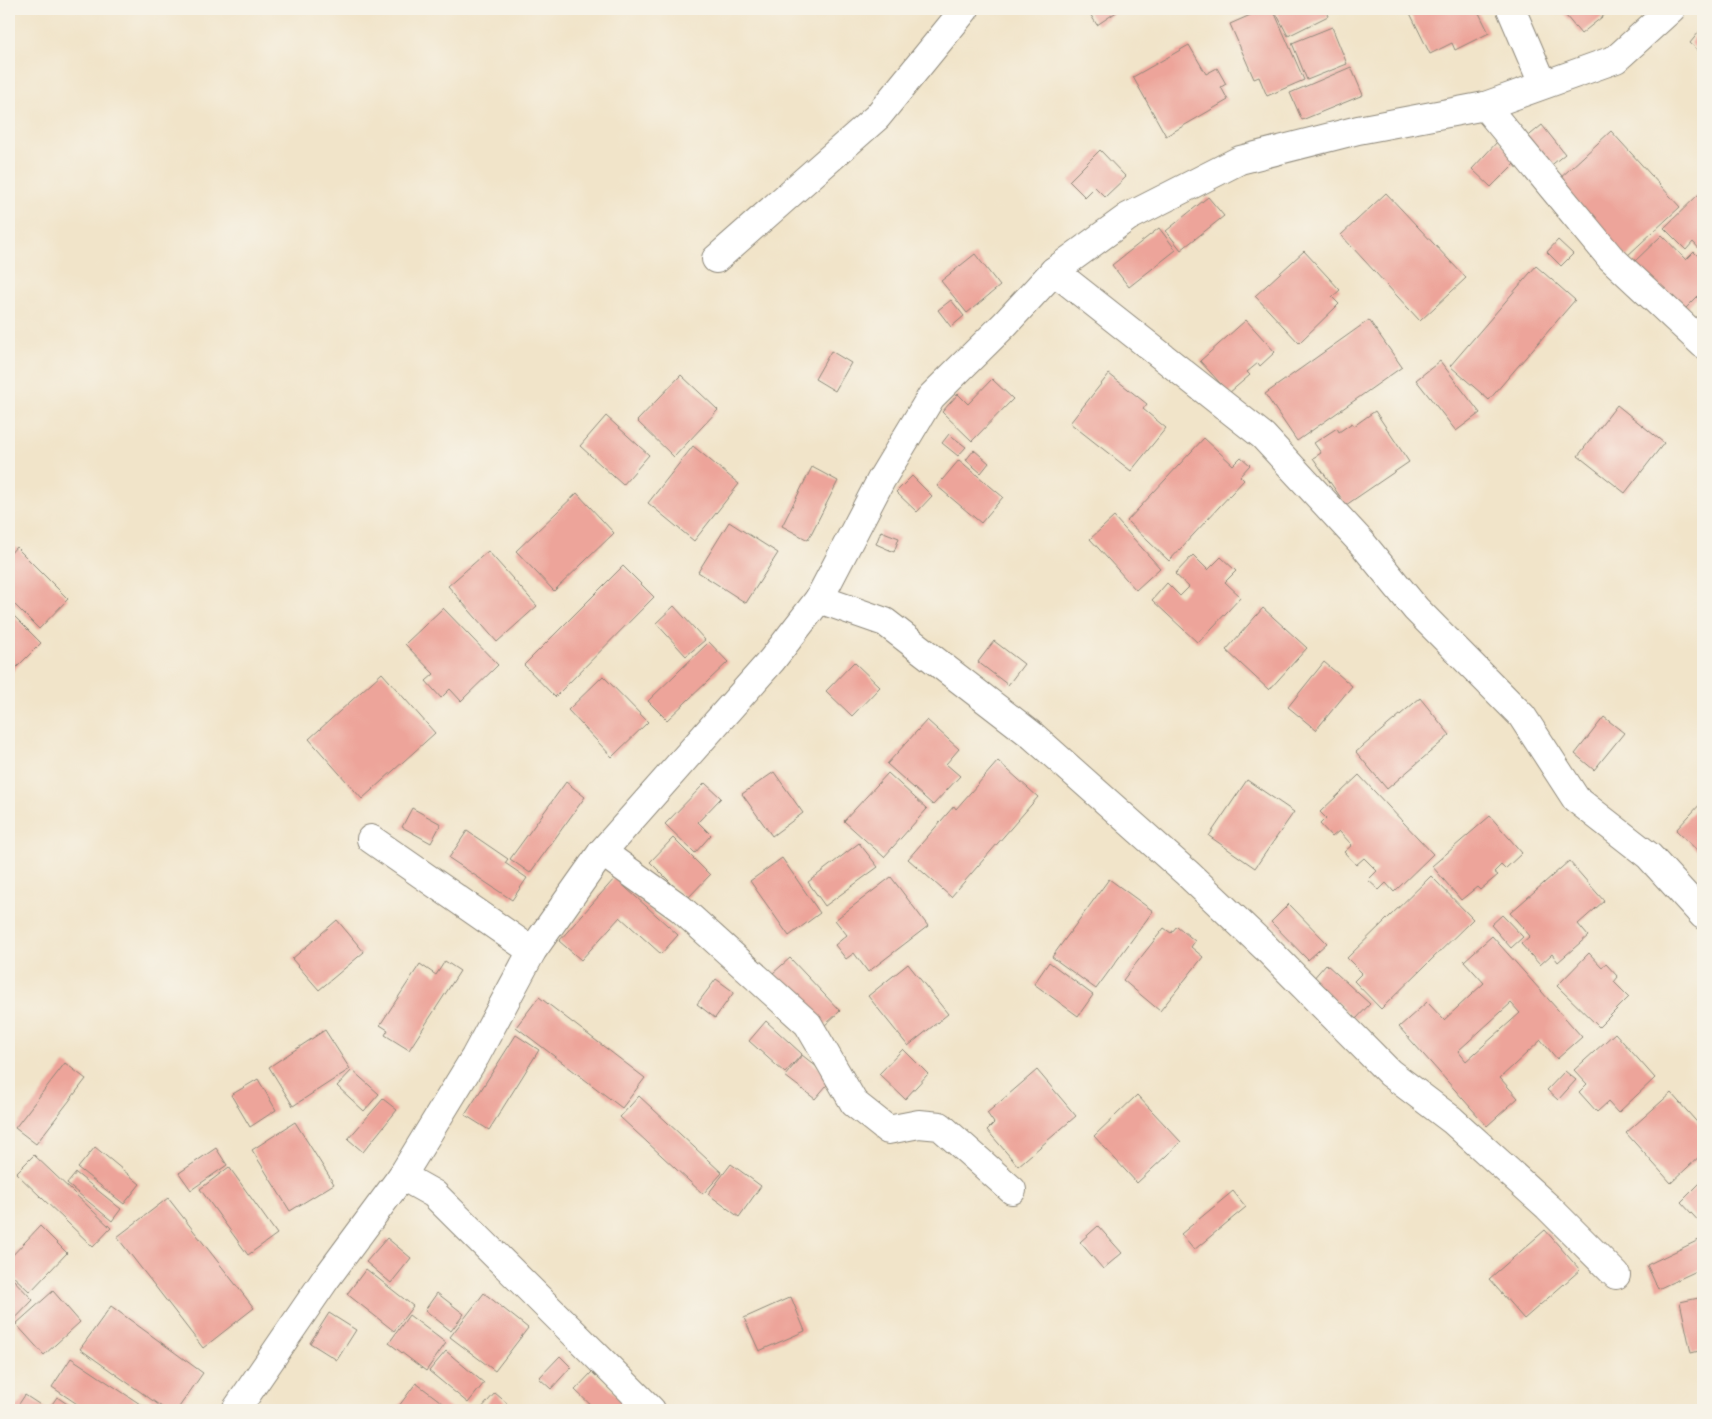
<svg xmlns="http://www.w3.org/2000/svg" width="1712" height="1419" viewBox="0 0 1712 1419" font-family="Kalam,sans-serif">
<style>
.building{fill:#eda49a;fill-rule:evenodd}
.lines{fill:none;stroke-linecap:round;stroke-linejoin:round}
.street-casing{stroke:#8e887a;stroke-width:30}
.street{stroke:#fff;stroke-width:28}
</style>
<rect width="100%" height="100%" fill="#f7f3e8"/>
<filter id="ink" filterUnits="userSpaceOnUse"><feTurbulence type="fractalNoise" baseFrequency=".02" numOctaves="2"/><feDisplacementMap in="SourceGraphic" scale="10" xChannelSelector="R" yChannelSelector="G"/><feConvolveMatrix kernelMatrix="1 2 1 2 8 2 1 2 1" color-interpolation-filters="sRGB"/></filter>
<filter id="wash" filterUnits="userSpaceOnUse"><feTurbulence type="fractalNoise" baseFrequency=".0096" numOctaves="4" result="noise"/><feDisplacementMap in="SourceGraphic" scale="20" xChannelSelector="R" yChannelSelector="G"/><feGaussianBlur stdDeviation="1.12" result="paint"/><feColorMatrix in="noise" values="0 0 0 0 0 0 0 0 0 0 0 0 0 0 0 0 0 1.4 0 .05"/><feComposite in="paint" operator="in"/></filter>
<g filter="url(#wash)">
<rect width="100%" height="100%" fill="#f1e4c9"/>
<g id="blocks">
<g class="building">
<path d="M1087,9H1121L1097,25Z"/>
<path d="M1264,9H1273L1304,80L1267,96L1259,77L1254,79L1230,24Z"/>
<path d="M1274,9H1325L1328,16L1288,36Z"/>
<path d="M1408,9H1477L1489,33L1455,50L1452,43L1430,54Z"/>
<path d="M1563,9H1612L1581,34L1561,10Z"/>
<path d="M1332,27L1347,64L1307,80L1292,43Z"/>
<path d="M1703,27V55L1690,43Z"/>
<path d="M1189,45L1206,74L1217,68L1226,84L1221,87L1228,100L1166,136L1133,77Z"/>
<path d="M1351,67L1363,95L1302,120L1290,93Z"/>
<path d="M1542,125L1565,154L1548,168L1525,139Z"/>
<path d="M1611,131L1680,207L1626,257L1557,181Z"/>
<path d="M1498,141L1518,160L1491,187L1472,169Z"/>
<path d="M1100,150L1126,177L1105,197L1095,187L1085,197L1069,181Z"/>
<path d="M1703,190V253L1693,242L1686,250L1664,228Z"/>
<path d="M1386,193L1466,278L1420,321L1341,235Z"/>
<path d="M1208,197L1224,216L1181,250L1166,231Z"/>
<path d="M1159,228L1176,250L1129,287L1112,265Z"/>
<path d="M1662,235L1686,260L1694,252L1703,261V291L1681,313L1633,263Z"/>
<path d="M1558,240L1573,254L1561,266L1547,252Z"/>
<path d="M1304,251L1340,290L1332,297L1339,304L1299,343L1255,296Z"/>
<path d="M975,254L1000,286L967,313L941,281Z"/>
<path d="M1536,266L1575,300L1489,400L1450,366Z"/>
<path d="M951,300L964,316L951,327L938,310Z"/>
<path d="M1246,320L1275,352L1260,366L1258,363L1247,372L1250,375L1229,393L1200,361Z"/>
<path d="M1369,320L1402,367L1297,441L1265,394Z"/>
<path d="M831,351L851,363L835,391L815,379Z"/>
<path d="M1440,361L1480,413L1456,431L1416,380Z"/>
<path d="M1109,374L1147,404L1143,409L1166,428L1131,471L1070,423Z"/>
<path d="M681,375L718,410L674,457L637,421Z"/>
<path d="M992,379L1013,399L972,441L942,412L958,394L968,404Z"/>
<path d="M1617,405L1664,443L1625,493L1578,456Z"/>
<path d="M1375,411L1409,462L1346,505L1313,458L1321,453L1314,443L1337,428L1339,432L1352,423L1354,426Z"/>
<path d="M606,416L649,455L623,485L580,446Z"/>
<path d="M949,434L966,447L958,456L942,443Z"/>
<path d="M1204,438L1233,465L1241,457L1250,465L1240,476L1244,480L1169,561L1127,521Z"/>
<path d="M693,446L739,484L694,541L648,503Z"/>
<path d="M974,450L989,463L981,473L966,460Z"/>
<path d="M959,460L1003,497L981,523L937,486Z"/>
<path d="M812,467L838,481L808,540L782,526Z"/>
<path d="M912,476L932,496L917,512L896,492Z"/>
<path d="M577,493L614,533L554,591L516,551Z"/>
<path d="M1114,517L1160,568L1136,590L1090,539Z"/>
<path d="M729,522L778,553L746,603L698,572Z"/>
<path d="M881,531L899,538L894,552L876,544Z"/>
<path d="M16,547L68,599L39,629L9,599V555Z"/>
<path d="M488,551L537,606L497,642L448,586Z"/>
<path d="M1193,555L1208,570L1221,557L1236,571L1225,582L1241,597L1198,643L1152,600L1167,583L1180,596L1189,587L1175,574Z"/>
<path d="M623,566L654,597L555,697L524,665Z"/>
<path d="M674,606L705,640L686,656L656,623Z"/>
<path d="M443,608L498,665L461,701L450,689L441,698L426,681L434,674L405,644Z"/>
<path d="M1263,608L1307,648L1269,690L1226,650Z"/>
<path d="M9,611L41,643L9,675Z"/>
<path d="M994,641L1024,664L1008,685L978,662Z"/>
<path d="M709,642L728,662L667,720L648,701Z"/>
<path d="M854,662L880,687L852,716L826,691Z"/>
<path d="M1324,662L1352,686L1316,730L1288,707Z"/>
<path d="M382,673L435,733L362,799L309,739Z"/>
<path d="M603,676L648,722L612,757L568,710Z"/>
<path d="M1420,698L1450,735L1387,789L1356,752Z"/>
<path d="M1604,717L1624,733L1594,770L1575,754Z"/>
<path d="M927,720L959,749L946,764L960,776L933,805L887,764Z"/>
<path d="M998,761L1038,797L951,897L908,859L954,806L956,809Z"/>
<path d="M774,772L803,813L772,836L742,794Z"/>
<path d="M888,773L927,809L884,857L844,821Z"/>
<path d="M1359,775L1433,854L1394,892L1386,883L1379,890L1368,880L1377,871L1364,858L1356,865L1344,852L1352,845L1339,831L1332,837L1320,824L1326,818L1320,812Z"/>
<path d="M1247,780L1294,812L1255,868L1209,836Z"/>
<path d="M566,782L585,797L530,873L510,859Z"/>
<path d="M705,783L721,798L698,822L711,835L695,853L665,824Z"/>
<path d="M1703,801V856L1676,830Z"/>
<path d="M412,808L441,824L431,843L402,827Z"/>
<path d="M1490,816L1522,853L1505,869L1501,865L1494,872L1498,875L1480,890L1477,887L1461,900L1432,866Z"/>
<path d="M467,831L508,859L505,863L527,878L512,900L449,858Z"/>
<path d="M673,838L710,875L687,899L650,862Z"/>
<path d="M859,843L878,867L825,906L808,882Z"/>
<path d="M782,858L820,913L789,936L750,881Z"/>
<path d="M1569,861L1604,901L1578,924L1588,936L1558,962L1552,954L1540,965L1521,944L1530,936L1510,913Z"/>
<path d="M1431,876L1473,919L1381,1009L1354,981L1362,973L1347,958Z"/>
<path d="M891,877L928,926L868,972L854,953L846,959L835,945L847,935L835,920Z"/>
<path d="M615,878L678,935L661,954L620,917L581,960L559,941Z"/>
<path d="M1109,879L1153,911L1096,989L1052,957Z"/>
<path d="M1289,904L1327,943L1308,960L1271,922Z"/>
<path d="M1502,915L1523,937L1511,948L1491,925Z"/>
<path d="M337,920L364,952L319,990L292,959Z"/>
<path d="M1177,926L1195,941L1191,947L1203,957L1160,1011L1123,980L1164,928L1171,933Z"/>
<path d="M1492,936L1582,1037L1557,1059L1541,1040L1500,1078L1518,1098L1487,1126L1399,1027L1427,1002L1444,1020L1484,983L1464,961ZM1511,1003L1520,1013L1466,1061L1458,1051Z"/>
<path d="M1589,953L1602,967L1606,964L1618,977L1614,982L1629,997L1599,1027L1557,986Z"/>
<path d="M790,958L840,1011L823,1027L773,973Z"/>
<path d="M445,961L460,971L409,1050L385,1035L388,1030L380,1025L420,964L436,975Z"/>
<path d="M1049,962L1093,995L1078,1016L1034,984Z"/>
<path d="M908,964L948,1014L908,1046L868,996Z"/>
<path d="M1326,964L1370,1004L1356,1019L1312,980Z"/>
<path d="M716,979L734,992L715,1018L697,1004Z"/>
<path d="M539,997L645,1078L622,1108L516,1027Z"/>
<path d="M766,1021L802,1054L785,1073L749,1041Z"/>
<path d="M325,1030L350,1069L293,1106L269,1067Z"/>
<path d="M1615,1033L1655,1078L1618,1113L1608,1102L1597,1112L1579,1092L1587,1084L1574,1070Z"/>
<path d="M516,1035L539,1050L489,1130L465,1115Z"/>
<path d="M903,1049L928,1074L905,1099L879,1074Z"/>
<path d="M802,1055L832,1079L815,1099L785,1076Z"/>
<path d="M65,1063L86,1079L36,1144L15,1128Z"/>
<path d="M352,1070L379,1094L364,1111L337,1086Z"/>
<path d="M1037,1070L1076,1116L1018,1166L987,1130L994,1123L987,1113Z"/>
<path d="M1565,1071L1576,1080L1558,1100L1547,1090Z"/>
<path d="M258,1079L276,1110L250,1127L231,1095Z"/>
<path d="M1671,1093L1703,1129V1153L1671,1183L1626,1133Z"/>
<path d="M1137,1095L1181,1142L1137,1183L1094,1136Z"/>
<path d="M639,1096L722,1173L703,1194L620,1117Z"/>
<path d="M383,1099L397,1110L363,1152L348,1139Z"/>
<path d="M295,1122L334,1184L290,1211L252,1150Z"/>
<path d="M95,1147L140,1184L124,1204L78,1168Z"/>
<path d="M216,1148L227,1165L191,1190L179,1173Z"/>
<path d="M34,1155L111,1228L93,1247L16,1173Z"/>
<path d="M731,1164L761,1186L739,1217L708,1194Z"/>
<path d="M229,1167L277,1234L248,1255L200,1189Z"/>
<path d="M76,1173L121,1209L112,1221L67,1184Z"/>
<path d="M1703,1180V1226L1681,1202Z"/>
<path d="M1233,1191L1246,1207L1194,1250L1181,1234Z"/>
<path d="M168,1198L254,1308L203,1348L117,1237Z"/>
<path d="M40,1226L67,1253L30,1292L9,1272V1259Z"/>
<path d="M1098,1226L1122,1253L1103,1269L1080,1242Z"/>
<path d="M1545,1230L1580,1270L1524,1319L1489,1279Z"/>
<path d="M387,1238L411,1258L391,1283L366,1262Z"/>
<path d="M1703,1238V1268L1658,1289L1647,1265Z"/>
<path d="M366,1269L413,1306L394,1331L347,1294Z"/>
<path d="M9,1275L33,1300L9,1325Z"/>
<path d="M53,1291L80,1322L44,1355L16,1324Z"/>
<path d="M437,1293L464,1314L451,1331L425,1310Z"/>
<path d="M484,1293L528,1328L495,1371L450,1337Z"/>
<path d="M791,1297L805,1331L759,1351L744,1318Z"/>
<path d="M1703,1297V1350L1691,1353L1680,1302Z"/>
<path d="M111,1306L203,1373L177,1410H166L80,1349Z"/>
<path d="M329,1313L356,1330L337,1360L310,1343Z"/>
<path d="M409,1315L446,1343L426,1371L389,1343Z"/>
<path d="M446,1351L484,1383L468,1403L429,1371Z"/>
<path d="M560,1356L571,1367L551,1389L539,1378Z"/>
<path d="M71,1358L149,1410H86L52,1387Z"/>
<path d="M592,1372L633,1410H596L575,1390Z"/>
<path d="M416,1383L452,1410H396Z"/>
<path d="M495,1393L515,1410H480Z"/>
<path d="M25,1395L48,1410H15Z"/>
<path d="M57,1397L76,1410H48Z"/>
</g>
</g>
</g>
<g filter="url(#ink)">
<use href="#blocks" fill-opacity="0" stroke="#8e887a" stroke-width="1"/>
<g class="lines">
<defs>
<g id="street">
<path d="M1511,9L1543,84"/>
<path d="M1485,106L1610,257L1703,344"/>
<path d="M716,259L877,117L965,9"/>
<path d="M1054,271L1263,436L1362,543L1416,609L1522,716L1576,799L1649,856L1703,915"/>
<path d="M819,599L885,622L1033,736L1187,873L1266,948L1390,1073L1452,1120L1548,1207L1616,1275"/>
<path d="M371,839L532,951"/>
<path d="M602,852L680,908L808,1024L854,1103L888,1130L919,1124L940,1126L1012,1190"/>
<path d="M402,1176L434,1194L651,1410"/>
<path d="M236,1410L325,1280L402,1176L475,1057L532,951L602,852L772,660L819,599L881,480L931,397L1005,324L1054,271L1128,217L1240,160L1358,130L1485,106L1616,59L1671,9"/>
</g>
</defs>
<use href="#street" class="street-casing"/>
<use href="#street" class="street"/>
</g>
</g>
<rect width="1712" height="1419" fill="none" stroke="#f7f3e8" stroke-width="30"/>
</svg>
